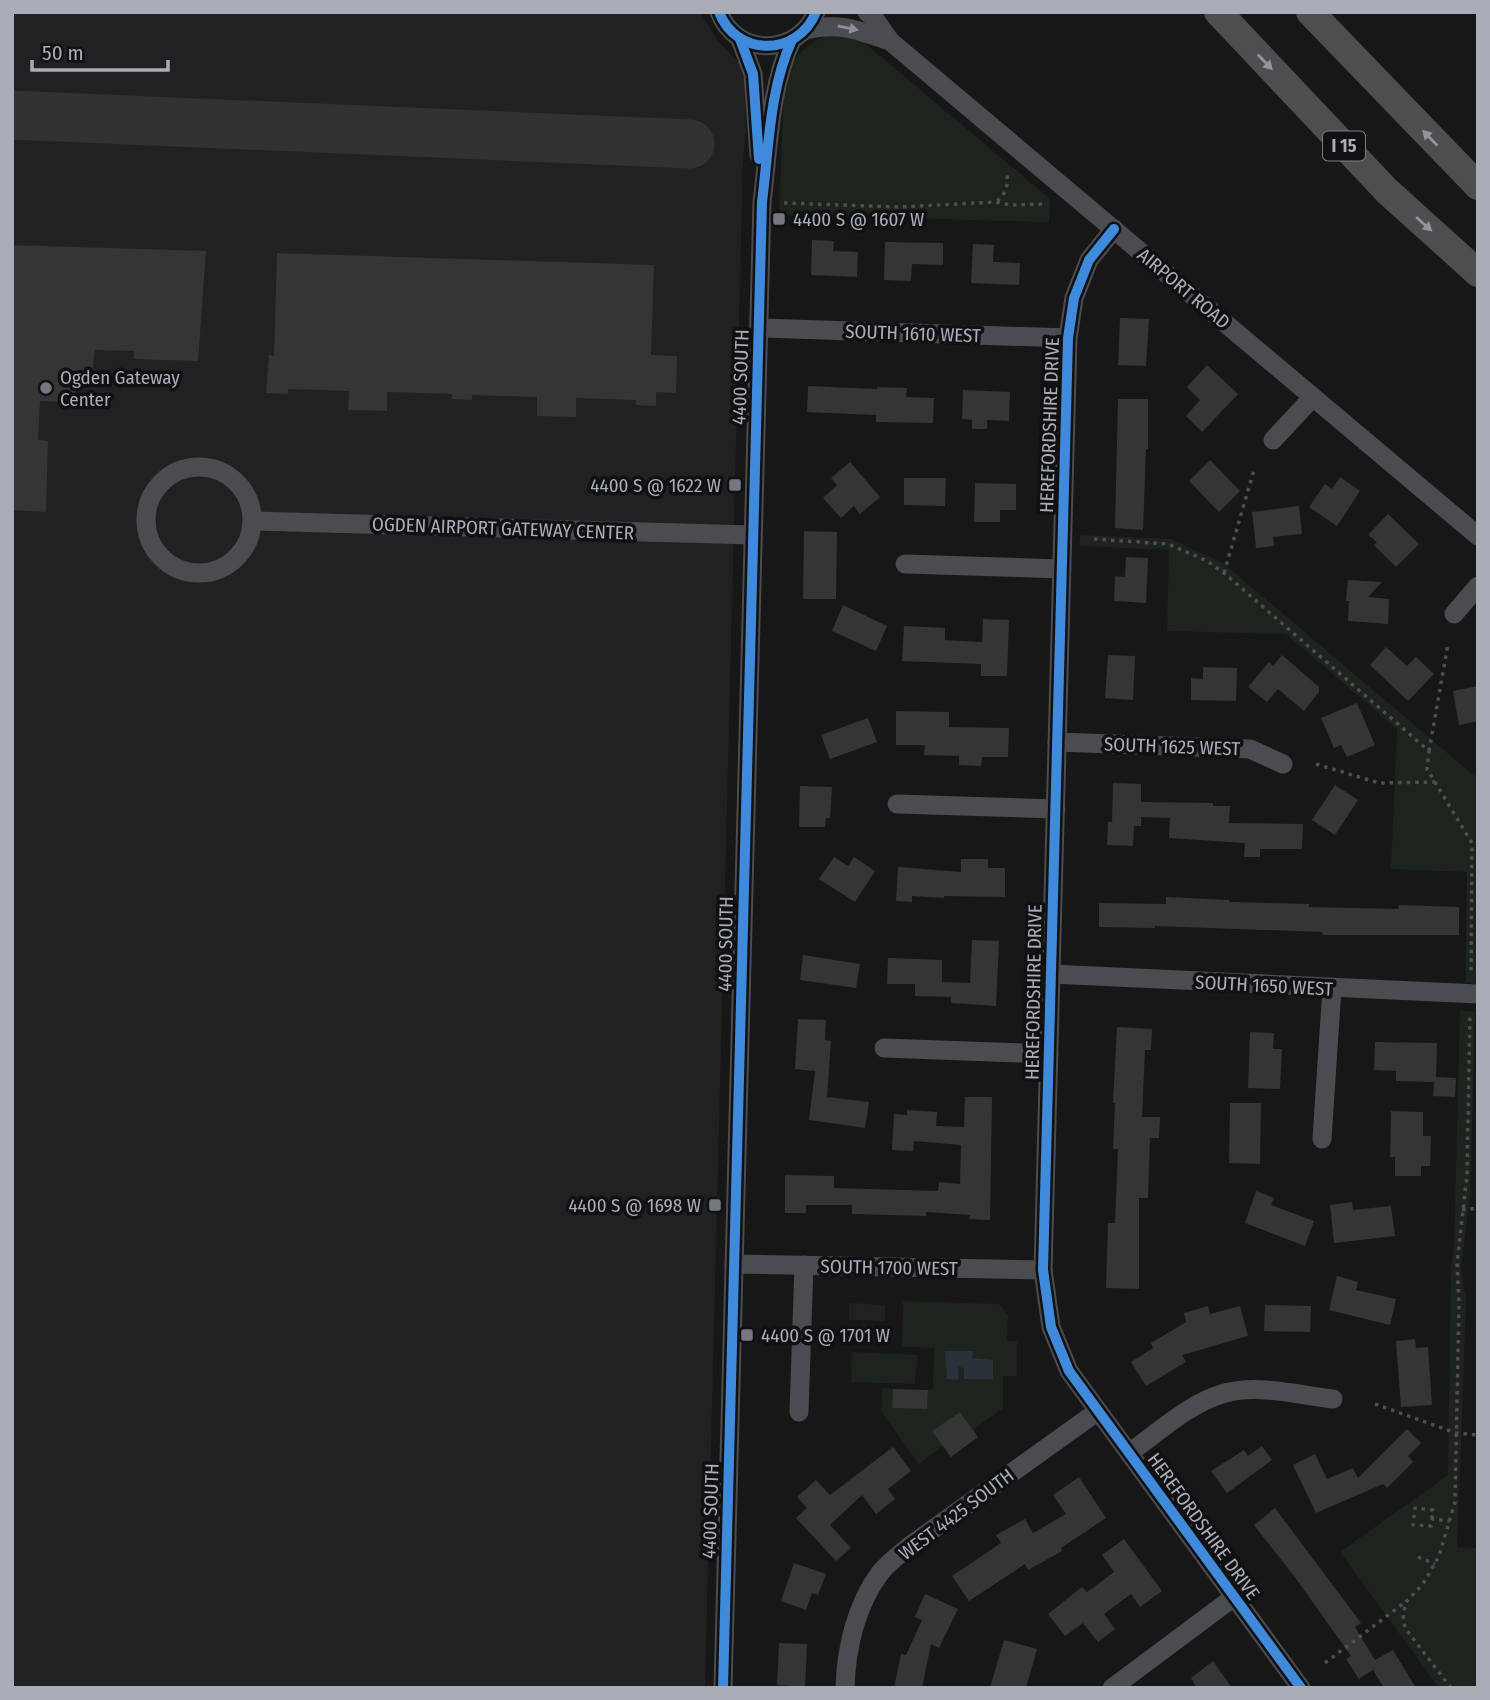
<svg xmlns="http://www.w3.org/2000/svg" width="1490" height="1700" viewBox="0 0 1490 1700" font-family="'Fira Sans Condensed',sans-serif">
<style>
.built{fill:#212123}
.green{fill:#1d241e}
.water{fill:#2a3239}
.lines{fill:none;stroke-linecap:round;stroke-linejoin:round}
.taxiway{stroke:#313233;stroke-width:49}
.building{fill:#353536}
.path{stroke:#4d4e52;stroke-width:3.5;stroke-dasharray:3.5 5;stroke-linecap:butt}
.minor{stroke:#4b4c50;stroke-width:19}
.highway{stroke:#4e4e51;stroke-width:28}
.cycleway-casing{stroke:#111113;stroke-width:15}
.cycleway{stroke:#408adc;stroke-width:10}
.oneway{fill:#8c9099}
.oneway2{fill:#92959e}
.poi-dot{fill:#757880;stroke:#111113;stroke-width:2.5}
.labels{text-anchor:middle;stroke-width:7;stroke-linejoin:round;paint-order:stroke}
.shield{fill:#111113;stroke:#7b7e86;stroke-width:2}
.shield-label{font-size:18px;font-weight:bold;fill:#a8adb8}
.poi-label{font-size:19px;fill:#a8adb8;stroke:#111113;text-anchor:start}
.street-label{font-size:19px;fill:#a8adb8;stroke:#111113}
</style>
<rect width="100%" height="100%" fill="#171717"/>
<path class="built" d="M12,12H700L718,41L739,63L745,80L746,127L743,162L705,1688H12Z"/>
<g class="green">
<path d="M830,35L860,39L1050,199L1049,222L779,215L784,85C791,60 804,43 830,35Z"/>
<path d="M1080,535L1171,539L1223,563L1478,779L1476,984L1466,983L1467,872L1391,869L1397,729L1286,634L1167,631L1169,550L1080,546Z"/>
<path d="M1460,1010L1475,1012L1470,1195L1461,1268L1466,1301L1457,1547L1478,1548V1688H1439L1340,1552L1448,1475L1451,1268L1454,1250Z"/>
<path d="M903,1301L999,1304L1008,1315L1007,1340L1017,1341V1376H1003V1408L973,1430L960,1412L933,1431L943,1446L919,1464L881,1411L882,1388L893,1389V1408L927,1409L928,1390L933,1389L934,1348L902,1347Z"/>
<path d="M849,1303L885,1305V1321L849,1320Z"/>
<path d="M849,1325L885,1326L884,1342L848,1341Z"/>
<path d="M852,1352L917,1355L915,1384L851,1382Z"/>
</g>
<path class="water" d="M945,1351H973L972,1358L993,1360V1379H964V1368L958,1367V1380L947,1379Z"/>
<g class="lines">
<path class="taxiway" d="M12,115L690,144"/>
</g>
<g class="building">
<path d="M812,240L834,241L833,251L858,252L857,277L811,275Z"/>
<path d="M885,242L943,243V265L912,264L911,281L884,280Z"/>
<path d="M973,244L994,245L993,262L1020,263L1019,285L971,283Z"/>
<path d="M12,245L206,251L198,361L134,359V351L95,350L92,375L67,402L40,401L38,440L48,441L46,512L12,510Z"/>
<path d="M277,253L654,265L651,355L677,356L676,393L656,392V406L636,405V400L576,398V417L537,416V397L472,395V400L452,399V394L387,392V411L348,410L349,391L288,389V394L266,393L269,355L274,356Z"/>
<path d="M1120,318L1149,319L1146,366L1118,365Z"/>
<path d="M1207,365L1238,394L1202,432L1186,416L1200,400L1187,387Z"/>
<path d="M808,386L877,389V387L907,388L906,397L934,398L933,423L876,422V415L807,412Z"/>
<path d="M963,390L1010,392L1009,421L987,420V429H972V420L962,419Z"/>
<path d="M1118,399H1148V449H1146L1143,530L1115,528Z"/>
<path d="M1210,460L1240,491L1219,512L1189,481Z"/>
<path d="M850,462L880,497L860,514L854,506L841,518L823,498L837,485L831,478Z"/>
<path d="M1340,477L1360,491L1337,526L1309,507L1325,484L1332,489Z"/>
<path d="M904,478H946L945,506L904,505Z"/>
<path d="M975,483L1016,484V510H1000V522H974Z"/>
<path d="M1299,506L1302,534L1273,537L1274,546L1256,548L1252,512Z"/>
<path d="M1388,514L1419,544L1396,567L1374,545L1377,542L1368,535Z"/>
<path d="M804,531L837,532L836,599H803Z"/>
<path d="M1126,557L1148,558L1146,603L1114,601L1115,576L1125,577Z"/>
<path d="M1348,580L1382,582L1368,597L1389,599L1388,624L1348,621L1349,601H1346Z"/>
<path d="M843,605L887,626L876,651L832,631Z"/>
<path d="M983,619L1009,620L1007,676H981V664L902,661L904,626L945,628V640L982,642Z"/>
<path d="M1386,647L1407,666L1416,657L1434,674L1408,701L1370,665Z"/>
<path d="M1108,655L1135,656L1133,700L1105,698Z"/>
<path d="M1282,655L1319,687V692L1304,711L1278,689L1267,702L1248,687L1269,662L1273,666Z"/>
<path d="M1203,667L1237,668L1236,701L1191,700V678L1203,679Z"/>
<path d="M1478,686V721L1459,725L1453,691Z"/>
<path d="M1357,703L1375,745L1347,757L1341,745L1334,748L1321,718Z"/>
<path d="M896,711L949,712V727L1009,728L1008,757H982L981,766L959,765V756L924,755L925,745H896Z"/>
<path d="M868,718L877,742L830,759L821,735Z"/>
<path d="M1113,783L1141,784V802L1213,803V806H1230L1229,823L1303,824L1302,849H1260V857H1244L1245,843L1169,838L1170,818L1141,817V826H1134L1133,846L1107,845L1108,822H1112Z"/>
<path d="M1335,785L1358,800L1335,835L1312,820Z"/>
<path d="M800,786L832,787L830,818H826L825,827H799Z"/>
<path d="M834,857L848,866L854,857L875,871L855,902L819,879Z"/>
<path d="M961,859H988V868H1005V897L944,896V898L912,896V902L896,901L898,867L961,872Z"/>
<path d="M1166,897L1229,900V902L1309,904V907L1398,909L1399,905L1459,907V935H1322L1323,932L1155,926V928L1099,927V903L1166,904Z"/>
<path d="M972,940L999,941L996,1006L951,1003V997L915,996V984H887L888,958L942,960V982L970,983Z"/>
<path d="M803,955L860,964L856,988L800,980Z"/>
<path d="M798,1019L826,1020L825,1040L831,1041L827,1097L869,1102L865,1128L809,1120L815,1071L795,1069Z"/>
<path d="M1117,1027L1152,1029L1151,1050H1145L1142,1117H1160L1159,1138H1150L1148,1198H1139V1289L1106,1288L1108,1223H1115L1118,1149H1113L1115,1103H1113Z"/>
<path d="M1250,1032L1274,1033L1273,1049H1282L1280,1089L1248,1088Z"/>
<path d="M1375,1042L1437,1043L1436,1077L1456,1078L1455,1097L1433,1096L1434,1082L1396,1081V1071L1374,1070Z"/>
<path d="M965,1097H992L990,1220L969,1219L970,1215L926,1212V1216L852,1214V1205H806V1213H785V1175L834,1176V1188L938,1191L939,1182L960,1184L961,1145L914,1141L913,1151L892,1150L894,1114L907,1115V1110L937,1112L936,1126L964,1127Z"/>
<path d="M1230,1103H1261L1260,1164L1229,1163Z"/>
<path d="M1391,1111L1423,1112V1136H1431L1430,1166H1421V1176H1395V1157H1390Z"/>
<path d="M1256,1191L1274,1198L1271,1205L1314,1221L1305,1246L1245,1223Z"/>
<path d="M1352,1202L1353,1210L1391,1206L1395,1236L1334,1243L1330,1205Z"/>
<path d="M1337,1276L1358,1282L1356,1290L1396,1299L1390,1325L1329,1310Z"/>
<path d="M1265,1305L1311,1306L1310,1332L1264,1331Z"/>
<path d="M1208,1306L1210,1314L1240,1306L1248,1336L1182,1355L1186,1362L1146,1386L1131,1362L1153,1348L1151,1343L1186,1322L1184,1313Z"/>
<path d="M1415,1339L1416,1348L1428,1347L1432,1405L1401,1407L1396,1341Z"/>
<path d="M893,1389L928,1390L927,1409L892,1408Z"/>
<path d="M960,1412L978,1437L951,1457L932,1431Z"/>
<path d="M1407,1429L1421,1443L1408,1456L1413,1462L1387,1488L1383,1484L1316,1513L1293,1465L1315,1454L1327,1479L1353,1468L1358,1478Z"/>
<path d="M1262,1446L1272,1460L1227,1493L1211,1471L1244,1450L1248,1456Z"/>
<path d="M893,1447L911,1471L888,1489L895,1499L876,1514L862,1495L830,1525L851,1548L836,1561L796,1518L807,1508L797,1497L816,1480L830,1495Z"/>
<path d="M1079,1477L1106,1518L1061,1548L1062,1551L1028,1570L1025,1564L969,1601L952,1576L1001,1543L996,1535L1025,1519L1033,1533L1066,1514L1053,1495Z"/>
<path d="M1275,1508L1361,1623L1355,1627L1375,1660L1393,1650L1416,1688H1384L1373,1670L1359,1679L1346,1659L1351,1656L1294,1576L1254,1525Z"/>
<path d="M1124,1539L1162,1591L1140,1607L1131,1594L1104,1614L1115,1629L1098,1642L1083,1623L1065,1636L1048,1614L1082,1587L1087,1592L1114,1572L1102,1555Z"/>
<path d="M794,1563L826,1574L818,1595L812,1593L806,1610L781,1601Z"/>
<path d="M925,1594L958,1609L939,1648L931,1644L922,1688H894L901,1654L906,1655L922,1620L915,1617Z"/>
<path d="M1004,1640L1037,1649L1026,1688H990Z"/>
<path d="M779,1643L807,1644L805,1687L777,1685Z"/>
<path d="M1213,1661L1232,1688H1197L1191,1678Z"/>
</g>
<g class="lines">
<g class="path">
<path d="M997,201C1007,193 1008,185 1007,172"/>
<path d="M784,203L900,207L995,202L1012,205L1045,204"/>
<path d="M1094,539L1168,544L1207,561L1224,573L1429,751L1427,769L1472,843L1471,975"/>
<path d="M1224,573L1254,470"/>
<path d="M1429,751L1448,644"/>
<path d="M1316,764L1379,783L1435,782"/>
<path d="M1462,1210L1478,1208"/>
<path d="M1375,1404L1456,1433L1478,1435"/>
<path d="M1432,1519L1433,1510L1415,1508L1413,1525L1431,1526L1432,1519L1450,1521"/>
<path d="M1418,1557L1435,1564"/>
<path d="M1325,1663L1404,1603"/>
<path d="M1451,1688L1405,1628L1403,1615L1406,1602L1423,1584L1439,1556L1455,1502L1459,1303L1457,1263L1467,1175L1470,1013"/>
</g>
<g class="minor">
<path d="M719,12C736,57 798,57 816,12"/>
<path d="M867,12L874,18L890,41L1478,536"/>
<path d="M805,30C842,22 856,30 890,41"/>
<path d="M740,39L753,74L759,155"/>
<path d="M1114,229L1089,260L1074,298L1068,338L1043,1270L1051,1327L1069,1371L1301,1688"/>
<path d="M759,328L1068,338"/>
<path d="M1273,440L1313,397"/>
<circle cx="199" cy="520" r="53"/>
<path d="M253,521L753,535"/>
<path d="M905,564L1062,569"/>
<path d="M1454,614L1478,586"/>
<path d="M1057,742L1250,749L1283,764"/>
<path d="M897,804L1056,809"/>
<path d="M1051,974L1478,994"/>
<path d="M884,1048L1049,1054"/>
<path d="M1322,1139L1332,988"/>
<path d="M734,1264L1043,1270"/>
<path d="M799,1412L804,1265"/>
<path d="M1129,1453C1159,1432 1189,1403 1225,1393C1259,1384 1299,1395 1333,1399"/>
<path d="M723,1688L762,202C769,148 769,90 792,40"/>
<path d="M845,1688C846,1649 856,1605 880,1573C888,1563 899,1555 908,1547L1098,1411"/>
<path d="M1112,1688L1234,1597"/>
</g>
<g class="highway">
<path d="M1218,12L1387,191L1478,273"/>
<path d="M1310,12L1478,186"/>
</g>
<defs>
<g id="cycleway">
<path d="M719,12C736,57 798,57 816,12"/>
<path d="M740,39L753,74L759,159"/>
<path d="M1114,229L1089,260L1074,298L1068,338L1043,1270L1051,1327L1069,1371L1301,1688"/>
<path d="M723,1688L762,202C769,148 769,90 792,40"/>
</g>
</defs>
<use href="#cycleway" class="cycleway-casing"/>
<use href="#cycleway" class="cycleway"/>
</g>
<defs><path id="oneway-solid" d="M-6-.8H1V-3.2L6.5 0L1 3.2V.8H-6Z" transform="scale(1.75)"/></defs>
<use class="oneway" href="#oneway-solid" transform="translate(848 28) rotate(12)"/>
<g class="oneway2">
<use href="#oneway-solid" transform="translate(1265 62) rotate(46)"/>
<use href="#oneway-solid" transform="translate(1430 138) rotate(-134)"/>
<use href="#oneway-solid" transform="translate(1424 224) rotate(42)"/>
</g>
<g class="poi-dot">
<rect x="772" y="212" width="14" height="14" rx="3.5"/>
<circle cx="46" cy="388" r="7"/>
<rect x="728" y="478" width="14" height="14" rx="3.5"/>
<rect x="708" y="1198" width="14" height="14" rx="3.5"/>
<rect x="740" y="1328" width="14" height="14" rx="3.5"/>
</g>
<g class="labels">
<rect class="shield" x="1323" y="131.5" width="42" height="29" rx="5"/>
<g class="shield-label">
<text x="1344" y="152">I 15</text>
</g>
<g class="poi-label">
<text x="793" y="226">4400 S @ 1607 W</text>
<text x="60" y="384">Ogden Gateway<tspan x="60" dy="22">Center</tspan></text>
<text x="721" y="492" text-anchor="end">4400 S @ 1622 W</text>
<text x="701" y="1212" text-anchor="end">4400 S @ 1698 W</text>
<text x="761" y="1342">4400 S @ 1701 W</text>
</g>
<g class="street-label">
<text transform="translate(1184 288) rotate(40)" y="7">AIRPORT ROAD</text>
<text transform="translate(913 333) rotate(2)" y="7">SOUTH 1610 WEST</text>
<text transform="translate(740 377) rotate(-88)" y="7">4400 SOUTH</text>
<text transform="translate(1049 425) rotate(-88)" y="7">HEREFORDSHIRE DRIVE</text>
<text transform="translate(503 528) rotate(2)" y="7">OGDEN AIRPORT GATEWAY CENTER</text>
<text transform="translate(1172 746) rotate(2)" y="7">SOUTH 1625 WEST</text>
<text transform="translate(725 944) rotate(-89)" y="7">4400 SOUTH</text>
<text transform="translate(1264 985) rotate(3)" y="7">SOUTH 1650 WEST</text>
<text transform="translate(1033 992) rotate(-89)" y="7">HEREFORDSHIRE DRIVE</text>
<text transform="translate(889 1267) rotate(1)" y="7">SOUTH 1700 WEST</text>
<text transform="translate(710 1511) rotate(-88)" y="7">4400 SOUTH</text>
<text transform="translate(956 1514) rotate(-37)" y="7">WEST 4425 SOUTH</text>
<text transform="translate(1204 1526) rotate(54)" y="7">HEREFORDSHIRE DRIVE</text>
</g>
</g>
<rect width="1490" height="1700" fill="none" stroke="#a8adb8" stroke-width="28"/>
<path d="M32 60v10h136v-10" fill="none" stroke="#a8adb8" stroke-width="3.5"/>
<text x="42" y="60" font-size="21" fill="#a8adb8" stroke="#111113" stroke-width="5" paint-order="stroke">50 m</text>
</svg>
